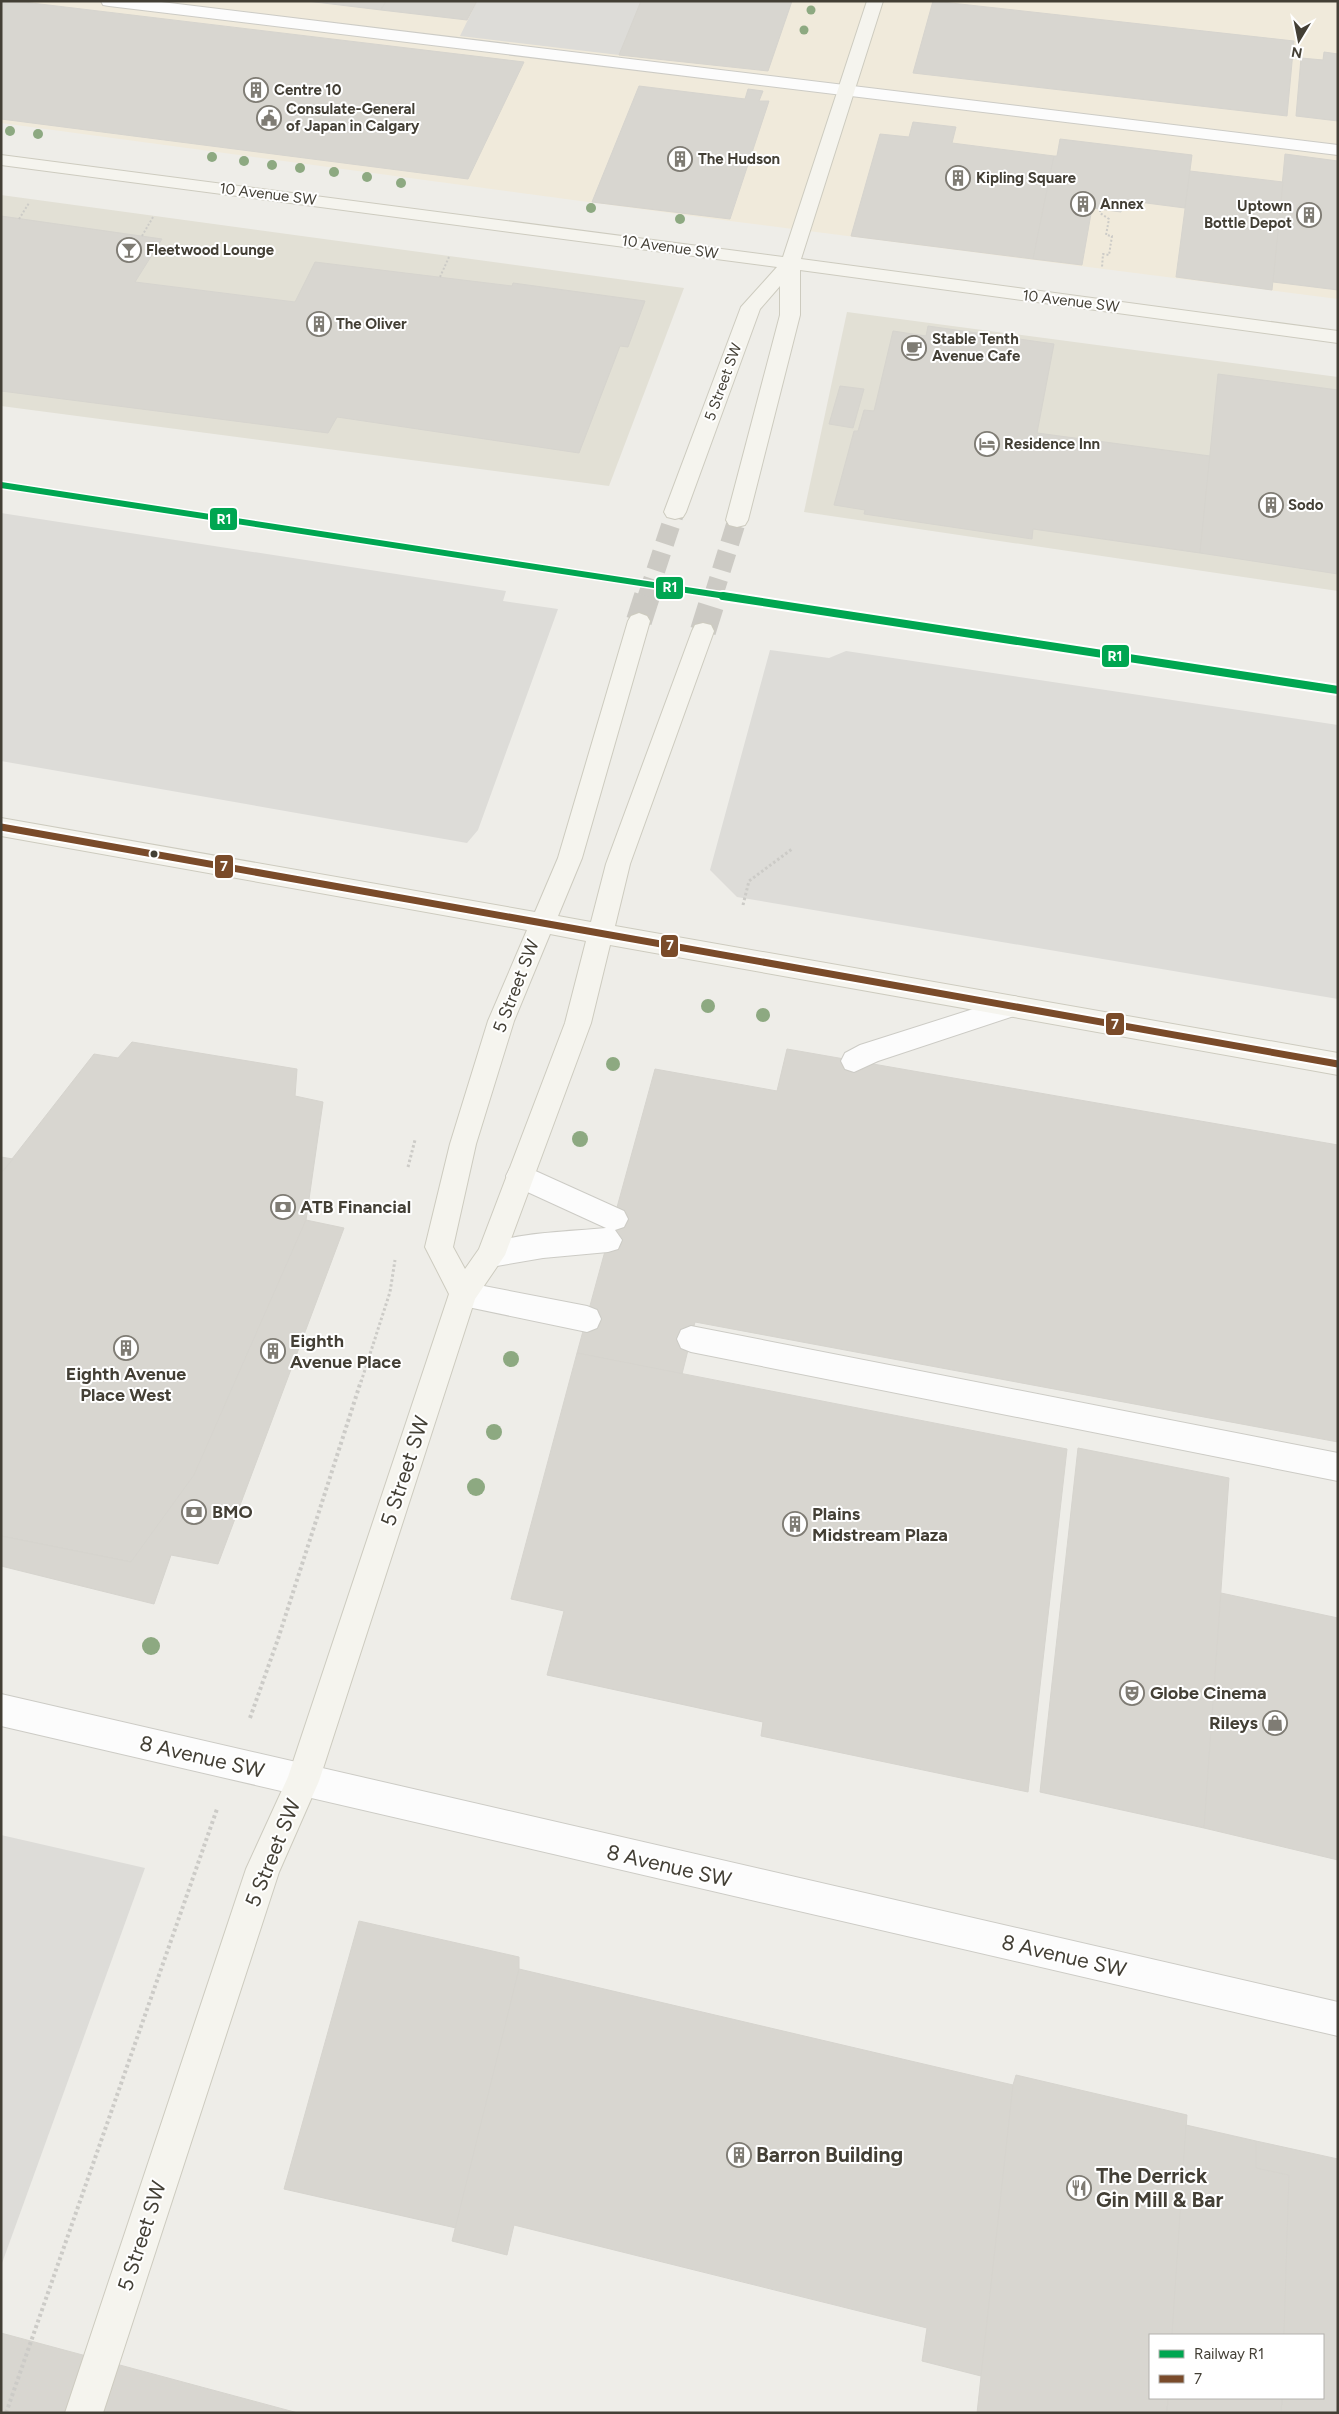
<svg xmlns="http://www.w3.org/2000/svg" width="1339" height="2414" viewBox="0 0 1339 2414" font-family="Figtree,sans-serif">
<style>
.residential{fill:#e2e0d5}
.commercial{fill:#f0eadb}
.parking{fill:#dddcd8}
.building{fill:#d8d6d0;stroke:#d6d4ce}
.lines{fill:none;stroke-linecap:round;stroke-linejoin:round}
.secondary-tunnel-far1{stroke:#cccac4;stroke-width:19;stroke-dasharray:19 9;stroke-linecap:butt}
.secondary-tunnel{stroke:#cccac4;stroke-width:26;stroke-dasharray:26 12;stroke-linecap:butt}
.lane-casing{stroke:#cccbc5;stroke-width:2}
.street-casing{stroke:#cccbc5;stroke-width:2}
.secondary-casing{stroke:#cdcbbf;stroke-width:2}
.path-far2{stroke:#cccbc7;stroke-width:2;stroke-dasharray:2 2;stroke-linecap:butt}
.path-far1{stroke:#cccbc7;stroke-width:3;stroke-dasharray:2.5 2.5;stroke-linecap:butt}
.path{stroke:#cccbc7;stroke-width:4;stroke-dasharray:3 3;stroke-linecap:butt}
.lane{fill:#fcfcfc;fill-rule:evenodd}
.street{fill:#fcfcfc;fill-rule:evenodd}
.secondary{fill:#f5f4ee;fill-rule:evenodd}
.bus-1-casing{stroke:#fff;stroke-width:11}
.bus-1{stroke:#7a4b2a;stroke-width:7}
.rail-1-far1-casing{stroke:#fff;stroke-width:9}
.rail-1-casing{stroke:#fff;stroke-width:12}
.rail-1-far1{stroke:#00a651;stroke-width:6}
.rail-1{stroke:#00a651;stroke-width:8}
.tree{fill:#8da981}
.bus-dot{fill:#433f35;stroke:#fff;stroke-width:2}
.labels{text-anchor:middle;stroke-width:4;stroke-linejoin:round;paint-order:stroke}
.far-poi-label{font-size:15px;font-weight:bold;fill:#433f35;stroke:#fff;text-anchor:start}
.far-street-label{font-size:15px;fill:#433f35;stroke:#fff}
.street-label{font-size:18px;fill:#433f35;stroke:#fff}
.poi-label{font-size:18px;font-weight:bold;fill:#433f35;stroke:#fff;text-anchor:start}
.near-street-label{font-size:21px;fill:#433f35;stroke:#fff}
.near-poi-label{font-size:21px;font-weight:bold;fill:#433f35;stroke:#fff;text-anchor:start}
.line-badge{stroke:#fff;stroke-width:2}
.badge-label{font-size:14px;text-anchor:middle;font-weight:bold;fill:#fff}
</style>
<rect width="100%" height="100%" fill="#eeede8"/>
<g class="residential">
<path d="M1,195L684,288L609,486L1,406Z"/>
<path d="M847,312L1338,377V591L804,512Z"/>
</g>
<path class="commercial" d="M1,1H1338V299L730,221L1,123Z"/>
<g class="parking">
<path d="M477,1H641L619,55L460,36Z"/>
<path d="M1,513L506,591L503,601L558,609L478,830L467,843L1,761Z"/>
<path d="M770,650L829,658L846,651L1338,725V999L737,897L710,870Z"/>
<path d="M1,1835L145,1868L1,2266Z"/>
</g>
<g class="building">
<path d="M1,1H15L524,62L468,179L1,119Z"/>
<path d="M307,1H386L381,10Z"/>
<path d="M386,1H477L467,20L381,10Z"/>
<path d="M641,1H792L768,71L619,55Z"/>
<path d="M933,1L1294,41L1287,116L913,73Z"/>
<path d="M1324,52L1338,54V121L1296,116L1301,58L1323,60Z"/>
<path d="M639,86L745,99L748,89L763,91L759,101H769L730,219L592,202Z"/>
<path d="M913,122L956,127L952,143L1054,156L1033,259L851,236L880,134L909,137Z"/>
<path d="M1060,139L1192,155L1185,208L1123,200L1121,212L1092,208L1082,265L1033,259L1054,156H1057Z"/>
<path d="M1285,154L1338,161V290L1273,282Z"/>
<path d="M1190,171L1283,182L1272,290L1176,277Z"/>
<path d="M1,216L162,239L135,282L295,302L315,262L512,286L513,283L645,301L628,347L620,346L579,453L337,417L328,433L1,391Z"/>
<path d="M928,326L1054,344L1037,433L1210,456L1200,553L1033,529L1032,539L864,514L865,510L834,505L854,431H858L864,410L874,411L893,331L926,336Z"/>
<path d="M1218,374L1338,390V574L1200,553Z"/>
<path d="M840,386L864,389L853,428L829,424Z"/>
<path d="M132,1042L297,1069L295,1096L323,1102L306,1220L194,1475L131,1562L1,1536V1173L94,1054L118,1058Z"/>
<path d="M787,1049L1338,1145V1442L695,1322L682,1374L577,1353L655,1069L777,1091Z"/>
<path d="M1,1157L13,1159L1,1173Z"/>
<path d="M306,1220L344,1228L218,1564L171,1555L154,1604L1,1566V1536L131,1562L194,1475Z"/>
<path d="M577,1353L1067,1449L1028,1792L761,1736L763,1722L547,1675L564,1611L511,1599Z"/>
<path d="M1078,1448L1229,1478L1204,1828L1040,1792Z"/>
<path d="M1221,1593L1338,1618V1860L1204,1828Z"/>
<path d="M359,1921L519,1957V1969L456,2228L284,2189Z"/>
<path d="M519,1969L1013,2085L981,2376L922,2361L927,2328L514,2225L507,2255L452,2241Z"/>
<path d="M1016,2075L1187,2115L1172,2335H1150V2398H1168L1167,2413H977L1013,2085Z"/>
<path d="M1186,2125L1256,2141V2168L1289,2175L1284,2335H1172Z"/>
<path d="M1256,2141L1338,2159V2413H1281L1282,2398H1323V2335H1284L1289,2175L1256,2168Z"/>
<path d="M1,2333L298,2413H1Z"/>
<path d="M1168,2398H1282L1281,2413H1167Z"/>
</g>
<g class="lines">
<g class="secondary-tunnel-far1">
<path d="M647,597L675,512"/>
<path d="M713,597L737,520"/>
</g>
<g class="secondary-tunnel">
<path d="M639,621L647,596"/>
<path d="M703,631L714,596"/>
</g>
<defs>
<g id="lane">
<path d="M101,1H153L1338,145V155L109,6L103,5Z"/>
<path d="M1014,996L1023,999L1027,1006L1023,1013L878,1061L854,1072L845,1069L841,1061L845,1053L860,1045Z"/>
<path d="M520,1164L624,1211L628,1219L624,1227L615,1230L622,1240L618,1249L608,1252L543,1258L491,1267L481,1264L477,1255L481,1246C520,1232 565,1232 606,1228L510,1184L506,1176L510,1168Z"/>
<path d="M463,1282L587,1306L597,1310L601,1319L597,1328L587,1332L463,1306L453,1303L449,1294L453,1285Z"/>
<path d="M691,1326L1338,1453V1481L691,1352L681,1348L677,1339L681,1330Z"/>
</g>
<path id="street" d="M1,1694L1338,2002V2036L1,1726Z"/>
<g id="secondary">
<path d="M867,1H883L801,259L1338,331V343L800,270V315L748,520L745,525L737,527L729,525L726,520L780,315V286L760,309L686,512L683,517L675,519L667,517L664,512L741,307L777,267L1,165V155L783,257Z"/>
<path d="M639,613L647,616L650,621L582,858L558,916L591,922L606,864L692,631L695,625L703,623L711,625L714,631L630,864L615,926L1338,1053V1075L610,945L591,1023L505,1255L475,1299L319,1781L279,1872L103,2413H65L246,1869L288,1777L449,1294L425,1247L450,1144L488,1021L527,930L1,836V818L535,912L558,858L628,621L631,616ZM550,934L586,941L565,1023L479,1249L465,1269L453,1247L476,1144L514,1021Z"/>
</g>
</defs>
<use href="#lane" class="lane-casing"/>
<use href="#street" class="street-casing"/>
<use href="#secondary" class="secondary-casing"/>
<g class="path-far2">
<path d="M1100,210V213L1109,219L1106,235L1112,236L1109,255L1103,254L1102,267"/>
<path d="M19,219L29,203"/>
<path d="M142,236L153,217"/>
<path d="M440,277L449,257"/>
</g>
<g class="path-far1">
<path d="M743,905L749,881L792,849"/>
<path d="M408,1167L415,1140"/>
<path d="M361,1382L390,1292L395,1260"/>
</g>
<g class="path">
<path d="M250,1718L278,1639L361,1381"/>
<path d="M6,2413L217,1809"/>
</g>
<use href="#lane" class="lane"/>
<use href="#street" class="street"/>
<use href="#secondary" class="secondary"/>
<defs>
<path id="bus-1" d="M1,827L1338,1064"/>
</defs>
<use href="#bus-1" class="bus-1-casing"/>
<use href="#bus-1" class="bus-1"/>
<defs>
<path id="rail-1-far1" d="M1,485L732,597"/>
<path id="rail-1" d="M723,596L1338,690"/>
</defs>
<use href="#rail-1-far1" class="rail-1-far1-casing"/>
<use href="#rail-1" class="rail-1-casing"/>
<use href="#rail-1-far1" class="rail-1-far1"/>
<use href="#rail-1" class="rail-1"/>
</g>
<g class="tree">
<circle cx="811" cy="10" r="4.5"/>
<circle cx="804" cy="30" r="4.5"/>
<circle cx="10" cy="131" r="5"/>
<circle cx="38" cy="134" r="5"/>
<circle cx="212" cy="157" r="5"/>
<circle cx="244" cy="161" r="5"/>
<circle cx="272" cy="165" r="5"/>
<circle cx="300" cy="168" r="5"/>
<circle cx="334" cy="172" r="5"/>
<circle cx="367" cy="177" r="5"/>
<circle cx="401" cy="183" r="5"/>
<circle cx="591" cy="208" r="5"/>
<circle cx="680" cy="219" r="5"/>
<circle cx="708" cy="1006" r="7"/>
<circle cx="763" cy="1015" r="7"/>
<circle cx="613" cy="1064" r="7"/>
<circle cx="580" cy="1139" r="8"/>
<circle cx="511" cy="1359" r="8"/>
<circle cx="494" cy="1432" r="8"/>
<circle cx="476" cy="1487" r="9"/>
<circle cx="151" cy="1646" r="9"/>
</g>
<defs>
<symbol id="building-ring" viewBox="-11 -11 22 22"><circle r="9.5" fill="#fff" stroke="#7f7c74" stroke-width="1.5"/><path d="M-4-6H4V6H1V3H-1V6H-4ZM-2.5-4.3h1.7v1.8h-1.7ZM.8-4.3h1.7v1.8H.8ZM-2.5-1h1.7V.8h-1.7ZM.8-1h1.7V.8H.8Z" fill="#7f7c74"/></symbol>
<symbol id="civic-ring" viewBox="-11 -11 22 22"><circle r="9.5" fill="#fff" stroke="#7f7c74" stroke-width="1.5"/><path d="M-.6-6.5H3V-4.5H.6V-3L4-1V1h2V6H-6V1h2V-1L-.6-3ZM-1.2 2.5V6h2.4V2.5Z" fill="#7f7c74"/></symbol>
<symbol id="bar-ring" viewBox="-11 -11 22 22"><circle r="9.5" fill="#fff" stroke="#7f7c74" stroke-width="1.5"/><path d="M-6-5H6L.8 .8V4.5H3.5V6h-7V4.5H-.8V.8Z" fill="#7f7c74"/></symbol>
<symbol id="cafe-ring" viewBox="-11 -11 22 22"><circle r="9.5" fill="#fff" stroke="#7f7c74" stroke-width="1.5"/><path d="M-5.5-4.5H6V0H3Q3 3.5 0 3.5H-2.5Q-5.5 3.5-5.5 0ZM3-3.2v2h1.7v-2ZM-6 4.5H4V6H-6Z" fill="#7f7c74"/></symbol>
<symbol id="hotel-ring" viewBox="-11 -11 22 22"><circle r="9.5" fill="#fff" stroke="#7f7c74" stroke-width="1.5"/><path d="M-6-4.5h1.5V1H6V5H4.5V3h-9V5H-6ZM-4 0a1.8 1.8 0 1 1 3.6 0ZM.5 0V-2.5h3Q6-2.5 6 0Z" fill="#7f7c74"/></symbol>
<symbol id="bank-ring" viewBox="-11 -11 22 22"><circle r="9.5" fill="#fff" stroke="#7f7c74" stroke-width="1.5"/><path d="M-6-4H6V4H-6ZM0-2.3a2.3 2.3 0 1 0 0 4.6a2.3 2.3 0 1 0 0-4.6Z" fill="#7f7c74"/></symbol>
<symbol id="theatre-ring" viewBox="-11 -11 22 22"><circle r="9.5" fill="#fff" stroke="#7f7c74" stroke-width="1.5"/><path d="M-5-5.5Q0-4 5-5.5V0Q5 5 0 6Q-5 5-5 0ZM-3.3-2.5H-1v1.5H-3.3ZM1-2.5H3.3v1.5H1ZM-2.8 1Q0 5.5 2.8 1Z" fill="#7f7c74"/></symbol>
<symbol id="shop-ring" viewBox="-11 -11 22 22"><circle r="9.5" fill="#fff" stroke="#7f7c74" stroke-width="1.5"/><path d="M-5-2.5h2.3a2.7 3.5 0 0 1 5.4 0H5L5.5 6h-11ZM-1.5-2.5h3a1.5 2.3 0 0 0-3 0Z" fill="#7f7c74"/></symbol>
<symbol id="restaurant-ring" viewBox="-11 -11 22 22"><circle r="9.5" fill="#fff" stroke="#7f7c74" stroke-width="1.5"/><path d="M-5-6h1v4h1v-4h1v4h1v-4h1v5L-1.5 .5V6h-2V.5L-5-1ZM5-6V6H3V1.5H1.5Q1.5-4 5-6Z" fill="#7f7c74"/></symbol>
</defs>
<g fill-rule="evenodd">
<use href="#building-ring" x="242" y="76" width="28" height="28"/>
<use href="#civic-ring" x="255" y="104" width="28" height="28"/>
<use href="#building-ring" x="666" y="145" width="28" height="28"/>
<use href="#building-ring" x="944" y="164" width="28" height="28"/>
<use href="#building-ring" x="1069" y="190" width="28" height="28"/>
<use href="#building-ring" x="1295" y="201" width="28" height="28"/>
<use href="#bar-ring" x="115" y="236" width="28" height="28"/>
<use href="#building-ring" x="305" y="310" width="28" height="28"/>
<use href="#cafe-ring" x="900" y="334" width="28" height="28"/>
<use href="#hotel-ring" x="973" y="430" width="28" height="28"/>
<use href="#building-ring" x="1257" y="491" width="28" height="28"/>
<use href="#bank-ring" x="269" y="1193" width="28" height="28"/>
<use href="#building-ring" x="112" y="1334" width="28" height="28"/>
<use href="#building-ring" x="259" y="1337" width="28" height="28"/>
<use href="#bank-ring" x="180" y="1498" width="28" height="28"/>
<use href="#building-ring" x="781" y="1510" width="28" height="28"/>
<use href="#theatre-ring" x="1118" y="1679" width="28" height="28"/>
<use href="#shop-ring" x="1261" y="1709" width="28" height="28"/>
<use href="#building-ring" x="725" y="2141" width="28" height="28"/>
<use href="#restaurant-ring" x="1065" y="2174" width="28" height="28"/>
</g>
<circle class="bus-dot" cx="154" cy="854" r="4.5"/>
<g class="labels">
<g class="far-poi-label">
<text x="274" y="95">Centre 10</text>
<text x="286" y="114">Consulate-General<tspan x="286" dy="17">of Japan in Calgary</tspan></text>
<text x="698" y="164">The Hudson</text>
<text x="976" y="183">Kipling Square</text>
<text x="1100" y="209">Annex</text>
<text x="1292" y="211" text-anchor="end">Uptown<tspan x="1292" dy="17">Bottle Depot</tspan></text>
<text x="146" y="255">Fleetwood Lounge</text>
<text x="336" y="329">The Oliver</text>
<text x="932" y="344">Stable Tenth<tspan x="932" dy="17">Avenue Cafe</tspan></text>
<text x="1004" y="449">Residence Inn</text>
<text x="1288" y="510">Sodo</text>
</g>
<g class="far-street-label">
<text transform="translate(268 194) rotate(7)" y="5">10 Avenue SW</text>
<text transform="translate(670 247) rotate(8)" y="5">10 Avenue SW</text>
<text transform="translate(1071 301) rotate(7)" y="5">10 Avenue SW</text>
<text transform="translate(723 382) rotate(-70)" y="5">5 Street SW</text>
</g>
<g class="street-label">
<text transform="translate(516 986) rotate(-69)" y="6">5 Street SW</text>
</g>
<g class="poi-label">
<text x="300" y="1213">ATB Financial</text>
<text x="290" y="1347">Eighth<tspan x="290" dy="21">Avenue Place</tspan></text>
<text x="126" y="1380" text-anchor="middle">Eighth Avenue<tspan x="126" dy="21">Place West</tspan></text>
<text x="212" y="1518">BMO</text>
<text x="812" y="1520">Plains<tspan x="812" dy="21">Midstream Plaza</tspan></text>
<text x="1150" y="1699">Globe Cinema</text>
<text x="1258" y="1729" text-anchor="end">Rileys</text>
</g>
<g class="near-street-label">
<text transform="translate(405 1471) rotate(-72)" y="7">5 Street SW</text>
<text transform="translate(202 1757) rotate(13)" y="7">8 Avenue SW</text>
<text transform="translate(273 1853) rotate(-68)" y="7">5 Street SW</text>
<text transform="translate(669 1866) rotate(13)" y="7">8 Avenue SW</text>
<text transform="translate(1064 1956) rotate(13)" y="7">8 Avenue SW</text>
<text transform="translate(142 2236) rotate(-72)" y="7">5 Street SW</text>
</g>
<g class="near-poi-label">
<text x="756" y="2162">Barron Building</text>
<text x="1096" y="2183">The Derrick<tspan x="1096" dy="24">Gin Mill &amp; Bar</tspan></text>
</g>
</g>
<g class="line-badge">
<rect x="209" y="507" width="29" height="24" rx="5" fill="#00a651"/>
<rect x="655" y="576" width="29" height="24" rx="5" fill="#00a651"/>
<rect x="1101" y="644" width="29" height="24" rx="5" fill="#00a651"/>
<rect x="214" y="854" width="20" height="25" rx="5" fill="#7a4b2a"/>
<rect x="660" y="934" width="19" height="24" rx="5" fill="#7a4b2a"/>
<rect x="1105" y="1012" width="20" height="24" rx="5" fill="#7a4b2a"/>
</g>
<g class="badge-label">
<text x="224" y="524">R1</text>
<text x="670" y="592">R1</text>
<text x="1115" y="661">R1</text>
<text x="224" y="871">7</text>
<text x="670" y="950">7</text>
<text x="1115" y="1029">7</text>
</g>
<rect width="1339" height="2414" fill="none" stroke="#433f35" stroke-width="5"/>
<rect x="1149" y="2334" width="175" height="65" fill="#ffffff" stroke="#b4b2ae"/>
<rect x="1159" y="2350" width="25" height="8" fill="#00a651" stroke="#b4b2ae"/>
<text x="1194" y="2359" font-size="15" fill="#433f35">Railway R1</text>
<rect x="1159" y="2375" width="25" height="8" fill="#7a4b2a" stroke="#b4b2ae"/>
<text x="1194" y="2384" font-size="15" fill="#433f35">7</text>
<g transform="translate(1299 40) rotate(190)" stroke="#ffffff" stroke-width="4" paint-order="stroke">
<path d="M0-4L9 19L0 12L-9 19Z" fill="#433f35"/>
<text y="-8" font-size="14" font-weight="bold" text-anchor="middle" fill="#433f35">N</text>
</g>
</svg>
